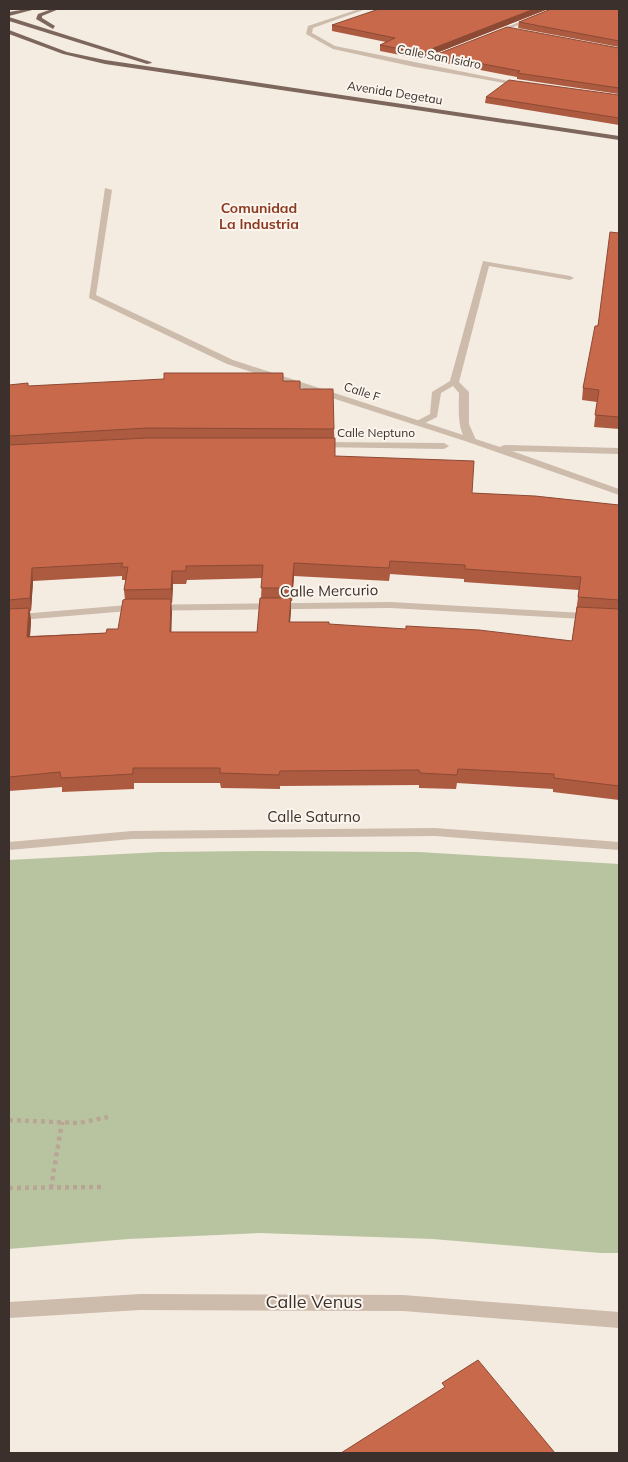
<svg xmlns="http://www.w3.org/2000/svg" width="628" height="1462" viewBox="0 0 628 1462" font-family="Mulish,sans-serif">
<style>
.green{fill:#b8c4a0}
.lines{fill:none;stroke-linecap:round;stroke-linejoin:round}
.path{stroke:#b9a596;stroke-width:4.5;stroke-dasharray:4 4;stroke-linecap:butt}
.service{fill:#cdbbac;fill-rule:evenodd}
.minor{fill:#cdbbac;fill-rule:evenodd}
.primary{fill:#7d675c;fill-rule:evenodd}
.wall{fill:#ac5a40;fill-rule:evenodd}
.shaded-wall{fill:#8c4a34}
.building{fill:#c8694b;stroke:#8c4a34}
.labels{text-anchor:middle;stroke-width:4;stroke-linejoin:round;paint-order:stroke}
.far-street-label{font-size:12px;fill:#3b302b;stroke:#fbf5ee}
.far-neighbourhood-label{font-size:14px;font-weight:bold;fill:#8c3b22;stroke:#fbf5ee}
.street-label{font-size:15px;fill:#3b302b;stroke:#fbf5ee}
.near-street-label{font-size:18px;fill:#3b302b;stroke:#fbf5ee}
</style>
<rect width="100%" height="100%" fill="#f4ebe1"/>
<path class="green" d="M261,851L419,852L619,864V1253H601L433,1239L259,1233L128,1239L9,1249V860L160,852Z"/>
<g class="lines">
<g class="path">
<path d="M9,1120L79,1123L108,1117"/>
<path d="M9,1188L101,1187"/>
<path d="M51,1188L62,1122"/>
</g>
<path class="service" d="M483,261L570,276L574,278L570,280L489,266L459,382L469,392V424L476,440L471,443C456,437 459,406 459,393L453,386L441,393L437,417L421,425H415L413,423L430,414L432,392L450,381Z"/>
<g class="minor">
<path d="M359,9H366L313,28L312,33L335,46L524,84L521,86L415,67L333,49L306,34L308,26Z"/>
<path d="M553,9H560L496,34L491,33Z"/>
<path d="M105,188L112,190L96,295L233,360L500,447L504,445L619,448V454L512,451L619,489V495L468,442L227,364L89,298Z"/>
<path d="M319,442L444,443L449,446L444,449L316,447V443Z"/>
<path d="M391,602L619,615V621L391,608L128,611L9,621V615L128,605Z"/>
<path d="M435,828L619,842V850L435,836L132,839L9,850V842L132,831Z"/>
<path d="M140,1294L403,1295L619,1312V1328L403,1311L140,1310L9,1318V1302Z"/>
</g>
<g class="primary">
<path d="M27,9H36L9,16V12Z"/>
<path d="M52,9H59L42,16V18L55,26L53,29L36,19L38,14Z"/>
<path d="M9,17L151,62L152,63L147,64L9,21Z"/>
<path d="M9,30L67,52L105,60L619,136V140L105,64L63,54L9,34Z"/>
</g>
</g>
<g class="wall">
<path d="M548,9L421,59L380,51V45L386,42L332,31V25Z"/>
<path d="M619,9V47L518,28L519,22Z"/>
<path d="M619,48V94L517,79V77L434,61L435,55Z"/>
<path d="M619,95V125L485,103L486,97Z"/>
<path d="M619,233V429L594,427L597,402L582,400L583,388Z"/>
<path d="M283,381L300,389L334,429L335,456L472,493L619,505V800L553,792V789L457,783L456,789L419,788V785L280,786V789L221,788L220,783H134V789L62,792V787L9,791V385L28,386ZM390,574L464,579V582L579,590L572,641L290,622L291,601H292L294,576L389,581ZM122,576V580H126L124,590L125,600L118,629L106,633L30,636L31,621L30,611H31L33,581ZM262,578L261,598L257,632H171V603H172L173,584H186L187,580Z"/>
</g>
<g class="shaded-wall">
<path d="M534,9H548L421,59V53Z"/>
<path d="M294,563V576L292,601V588Z"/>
<path d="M32,568L33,581L31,611L30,598Z"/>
<path d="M172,571L173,584L172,603L171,589Z"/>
<path d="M291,598V611L289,636V622Z"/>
<path d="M171,599L172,612L171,645L170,632Z"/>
<path d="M29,608L31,621L29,650L27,637Z"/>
</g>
<g class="building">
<path d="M379,9H534L421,53L380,45L395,38L332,25Z"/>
<path d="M551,9H619V41L519,22Z"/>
<path d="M507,27L619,48V88L517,73L520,71L435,55Z"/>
<path d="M509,80L619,95V118L486,97Z"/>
<path d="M610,232L619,233V417L595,415L599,390L583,388L595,326H598Z"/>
<path d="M164,373H283V381H300V389H333L334,429L147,428L9,436V385L28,383V386L164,379Z"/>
<path d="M147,438H335V456L474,461L472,493L535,496L619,505V600L578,597L581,577L465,569V565L390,561L389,568L294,563L292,588H261L263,565L186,566V571H172L171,589L124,590L128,567H121L123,563L32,568L30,598L9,600V445Z"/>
<path d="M260,598H291L289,622H329V624L406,629V626L479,630L572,641L577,607L619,609V786L554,778V774L458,769L457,775L420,773L419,770L280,771L279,775L220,773V768H133V774L61,778L60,772L9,777V609L29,608L27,637L106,633L107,629H118L123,600L127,599H171L170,632H257Z"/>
<path d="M478,1360L555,1453H341L445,1387L442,1383Z"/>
</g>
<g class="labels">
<g class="far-street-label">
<text transform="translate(439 57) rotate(11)" y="4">Calle San Isidro</text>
<text transform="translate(395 93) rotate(9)" y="4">Avenida Degetau</text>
<text transform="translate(362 392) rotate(18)" y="4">Calle F</text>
<text x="376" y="437">Calle Neptuno</text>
</g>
<g class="far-neighbourhood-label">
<text x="259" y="213">Comunidad<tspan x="259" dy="16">La Industria</tspan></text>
</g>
<g class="street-label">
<text transform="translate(329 591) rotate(-1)" y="5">Calle Mercurio</text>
<text x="314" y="822">Calle Saturno</text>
</g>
<g class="near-street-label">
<text x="314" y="1308">Calle Venus</text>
</g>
</g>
<rect width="628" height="1462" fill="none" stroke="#3b302b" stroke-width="20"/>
</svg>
